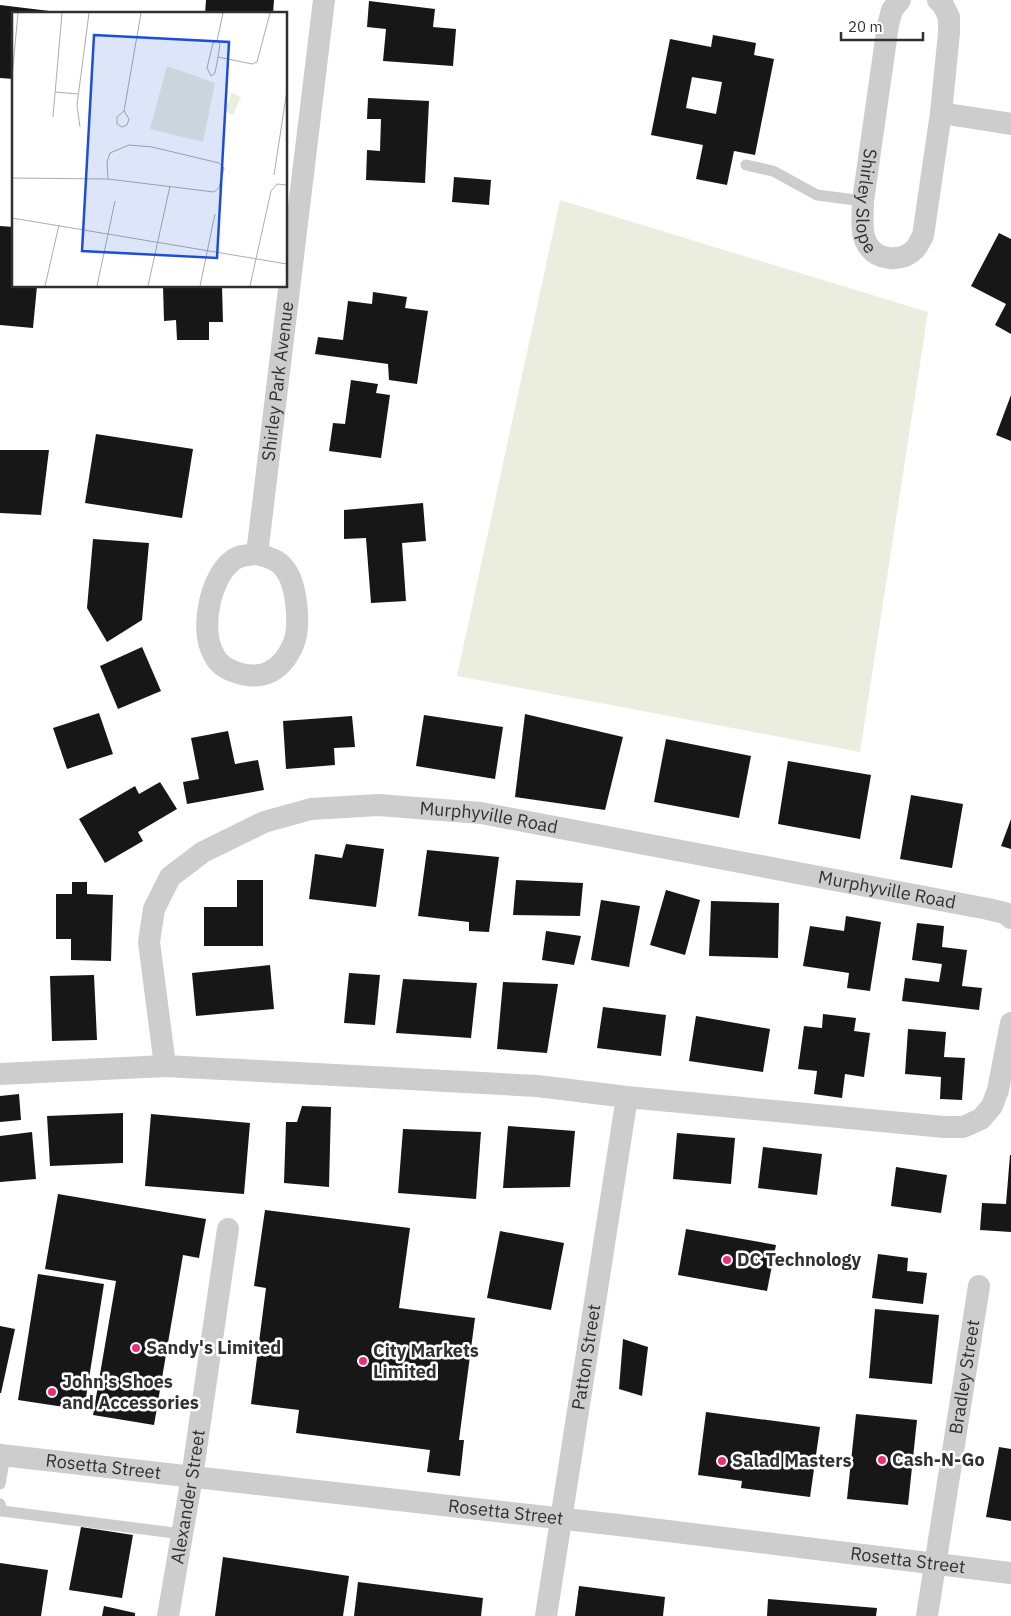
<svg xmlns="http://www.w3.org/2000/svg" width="1011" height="1616" viewBox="0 0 1011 1616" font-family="'IBM Plex Sans',sans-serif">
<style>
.green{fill:#ebedde}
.building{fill:#171717;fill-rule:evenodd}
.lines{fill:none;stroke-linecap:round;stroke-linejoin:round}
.lane{stroke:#cdcdcd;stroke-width:11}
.street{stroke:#cdcdcd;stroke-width:22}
.poi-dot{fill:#e93077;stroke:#fff;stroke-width:2}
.labels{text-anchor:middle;stroke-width:5;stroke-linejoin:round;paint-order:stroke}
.street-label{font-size:18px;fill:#303030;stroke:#fff}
.poi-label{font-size:18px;font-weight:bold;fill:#303030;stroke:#fff;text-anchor:start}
.inset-road{fill:none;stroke:#acacac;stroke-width:1}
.view{fill:#1d4ed8;fill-opacity:0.15;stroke:#1d4ed8;stroke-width:2.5}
.inset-edge{fill:none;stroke:#303030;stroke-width:2.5}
</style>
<rect width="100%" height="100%" fill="#fff"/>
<path class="green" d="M560,200L928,312L860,752L457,676Z"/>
<g class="building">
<path d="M206,0H274L273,14H205Z"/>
<path d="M369,1L435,9L433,27L456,29L453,66L383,61L386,29L367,27Z"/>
<path d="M0,5L66,13L14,14V79L0,78Z"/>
<path d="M713,35L756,43L754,55L774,59L755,155L734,151L727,185L696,179L703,145L651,135L670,39L711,47ZM692,77L722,82L716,114L686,108Z"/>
<path d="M368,98L429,101L425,183L366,180L367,150L380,151L381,119H367Z"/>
<path d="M454,177L491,180L489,205L452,202Z"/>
<path d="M0,226L14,227V286H37L33,328L0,325Z"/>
<path d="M999,233L1011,239V334L995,325L1006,304L971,286Z"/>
<path d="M163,286H222L223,322H209V340H177L176,320L164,321Z"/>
<path d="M373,292L407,297L405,308L428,311L417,384L389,380L388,364L315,354L318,337L343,340L348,301L372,304Z"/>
<path d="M351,380L378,384L376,393L390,395L381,458L329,451L333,423L345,424Z"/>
<path d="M1011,395V441L996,435Z"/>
<path d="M96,434L193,449L182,518L85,503Z"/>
<path d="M0,450H49L41,515L0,513Z"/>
<path d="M423,503L426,541L402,543L406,601L371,603L366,538L344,539V510Z"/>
<path d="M93,539L149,543L142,620L107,642L87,608Z"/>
<path d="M142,647L161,691L118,709L100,666Z"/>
<path d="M99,713L113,754L67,769L53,728Z"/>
<path d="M525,714L623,737L605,810L515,797Z"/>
<path d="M424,715L503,727L495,779L416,766Z"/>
<path d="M352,716L355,747L334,748L335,765L286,769L283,721Z"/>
<path d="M228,731L235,764L258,760L264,790L187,804L183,782L199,779L191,738Z"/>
<path d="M666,739L751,756L739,818L654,802Z"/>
<path d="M788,761L871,775L860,839L778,824Z"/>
<path d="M160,782L177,809L138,832L143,841L105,863L79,819L135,786L139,794Z"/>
<path d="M911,795L963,804L952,868L900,859Z"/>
<path d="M1011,819V849L1001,846Z"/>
<path d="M346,844L384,849L376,907L309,899L315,854L342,858Z"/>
<path d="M427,850L499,857L489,932L469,931V922L418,916Z"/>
<path d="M237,880H263V946H204V907H237Z"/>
<path d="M516,880L583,883L580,916L513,915Z"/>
<path d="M72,882H87V894L113,895L111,961L71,960V939H56V894H72Z"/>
<path d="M666,890L700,900L685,955L650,945Z"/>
<path d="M601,900L640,906L629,967L591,960Z"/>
<path d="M711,901L779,903L778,958L709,956Z"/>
<path d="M846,916L881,922L870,991L847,988L849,973L803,966L810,926L844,931Z"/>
<path d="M917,923L944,926L942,947L967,950L962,986L982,988L979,1010L902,1001L905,978L939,982L942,964L912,960Z"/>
<path d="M546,931L581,936L574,965L542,960Z"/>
<path d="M270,965L274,1009L196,1016L192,973Z"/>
<path d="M349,973L380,975L375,1025L344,1023Z"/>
<path d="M94,975L97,1040L52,1041L50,976Z"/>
<path d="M403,979L477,983L471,1038L396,1033Z"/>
<path d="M503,982L558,984L547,1053L497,1049Z"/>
<path d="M603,1007L666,1015L661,1056L597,1048Z"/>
<path d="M823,1014L856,1018L854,1031L870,1033L864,1077L845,1074L842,1098L814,1094L817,1071L798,1069L804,1026L822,1028Z"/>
<path d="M696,1016L770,1029L763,1072L689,1061Z"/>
<path d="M908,1029L946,1032L944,1057L965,1058L962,1100L940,1099L941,1077L905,1074Z"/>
<path d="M19,1094L21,1120L0,1122V1096Z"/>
<path d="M302,1106L331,1107L329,1187L284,1183L286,1122H297Z"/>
<path d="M123,1113V1163L50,1166L47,1116Z"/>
<path d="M151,1114L250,1123L244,1194L145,1186Z"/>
<path d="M508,1126L575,1131L570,1187L503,1188Z"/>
<path d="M403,1129L481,1132L476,1199L398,1193Z"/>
<path d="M32,1132L36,1179L0,1182V1136Z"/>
<path d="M677,1133L735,1138L731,1184L673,1179Z"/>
<path d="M763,1147L822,1154L817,1195L758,1188Z"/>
<path d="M1010,1155H1011V1232L980,1230L982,1203L1006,1204Z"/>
<path d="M896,1167L947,1175L941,1213L891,1206Z"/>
<path d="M58,1194L206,1219L199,1258L183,1255L154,1425L93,1415L116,1281L45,1269Z"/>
<path d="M265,1210L410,1228L399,1308L475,1318L459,1440H464L460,1476L427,1472L430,1450L296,1433L299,1410L251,1404L266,1288L254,1286Z"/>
<path d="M686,1229L776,1245L767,1291L678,1275Z"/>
<path d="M500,1231L564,1243L551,1310L487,1298Z"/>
<path d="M878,1254L908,1258L907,1271L927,1273L923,1304L872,1298Z"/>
<path d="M38,1274L104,1284L84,1410L18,1400Z"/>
<path d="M875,1309L939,1315L932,1384L869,1378Z"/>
<path d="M0,1326L15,1329L1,1393H0Z"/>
<path d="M623,1339L648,1347L642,1396L619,1389Z"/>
<path d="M706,1412L820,1427L810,1497L741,1488L742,1481L698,1475Z"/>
<path d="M856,1414L917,1420L908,1505L847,1499Z"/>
<path d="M999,1447L1011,1449V1521L986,1517Z"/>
<path d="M81,1527L133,1535L122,1598L69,1590Z"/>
<path d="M223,1557L349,1576L343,1616H215Z"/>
<path d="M0,1563L48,1570L41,1616H0Z"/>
<path d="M358,1582L483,1598L481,1616H354Z"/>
<path d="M579,1586L665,1597L663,1616H575Z"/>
<path d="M768,1599L877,1608L876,1616H767Z"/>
<path d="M104,1606L135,1613V1616H102Z"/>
</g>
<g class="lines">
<g class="lane">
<path d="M746,165L773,171L817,195L863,201"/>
<path d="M0,1484L5,1456"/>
<path d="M0,1504L2,1511L182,1534"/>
</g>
<g class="street">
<path id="s1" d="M900,0L892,10L888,25L863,201C863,214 860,232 867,244C877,261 901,263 915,249C918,246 920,240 923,236L941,113L949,33V17L943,5L938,0"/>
<path d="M941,113L1011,124"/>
<path id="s2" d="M257,554L324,0"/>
<path d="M257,554C267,557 277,559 284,568C297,583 301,627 293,645C282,670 263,682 235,672C226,669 217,663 213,653C200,629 210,578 232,561C239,555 248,555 257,554Z"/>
<path id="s3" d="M165,1066L149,942L154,909L170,877L203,852L264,822L311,809L378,805L481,813L988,909L1005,913L1011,918"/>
<path d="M0,1074L165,1066L354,1076L537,1086L627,1097L944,1127H963L981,1119L992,1106L998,1090L1011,1023"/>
<path id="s4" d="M0,1455L627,1526L1011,1573"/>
<path id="s5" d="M168,1616L192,1477L228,1229"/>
<path id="s6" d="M546,1616L627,1097"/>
<path id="s7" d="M927,1616L979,1286"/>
</g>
</g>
<g class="poi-dot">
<circle cx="727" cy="1260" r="5"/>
<circle cx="136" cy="1348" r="5"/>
<circle cx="363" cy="1361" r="5"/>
<circle cx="52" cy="1392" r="5"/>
<circle cx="882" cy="1460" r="5"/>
<circle cx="722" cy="1461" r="5"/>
</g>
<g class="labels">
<g class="street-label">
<text dy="6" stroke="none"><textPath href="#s1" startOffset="206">Shirley Slope</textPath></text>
<text dy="6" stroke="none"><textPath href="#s2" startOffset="174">Shirley Park Avenue</textPath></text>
<text dy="6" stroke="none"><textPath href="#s3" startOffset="531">Murphyville Road</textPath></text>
<text dy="6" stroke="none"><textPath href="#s3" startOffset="936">Murphyville Road</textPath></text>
<text dy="6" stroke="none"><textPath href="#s6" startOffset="262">Patton Street</textPath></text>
<text dy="6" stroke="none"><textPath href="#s7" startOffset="242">Bradley Street</textPath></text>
<text dy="6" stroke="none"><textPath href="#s4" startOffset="104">Rosetta Street</textPath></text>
<text dy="6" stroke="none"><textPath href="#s5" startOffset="121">Alexander Street</textPath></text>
<text dy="6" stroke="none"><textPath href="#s4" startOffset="509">Rosetta Street</textPath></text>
<text dy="6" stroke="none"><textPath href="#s4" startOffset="914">Rosetta Street</textPath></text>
</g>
<g class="poi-label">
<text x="737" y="1266">DC Technology</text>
<text x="146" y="1354">Sandy's Limited</text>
<text x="373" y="1357">City Markets<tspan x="373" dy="21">Limited</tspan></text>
<text x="62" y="1388">John's Shoes<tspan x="62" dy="21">and Accessories</tspan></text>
<text x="892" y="1466">Cash-N-Go</text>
<text x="732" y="1467">Salad Masters</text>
</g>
</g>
<g transform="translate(12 12)">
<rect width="275" height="275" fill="#fff"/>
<path d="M155,54L203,71L191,130L138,117ZM220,81L229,85L221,103L212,99Z" fill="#ebedde"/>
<path class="inset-road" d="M205,29L201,31L195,56L199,64L203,61L206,45L208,32L205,29L211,1M206,45L240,52L245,50L258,1M0,65L6,1M43,80L66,82M112,99L117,107L115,113L110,115L105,112V105L112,99L129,1M41,105L50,1M68,115L65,93L77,1M262,163L275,78M0,166L96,167L202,180L207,176L212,156L207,151L140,135L117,133L98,141L95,150L96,167M0,206L275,252M33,274L47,213M85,274L103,189M136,274L158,174M188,274L203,202M238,274L259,179L265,172L275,173"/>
<path class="view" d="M82,23L217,30L205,246L70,239Z"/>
<rect width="275" height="275" class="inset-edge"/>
</g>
<path d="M841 32v8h82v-8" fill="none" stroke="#303030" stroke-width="2.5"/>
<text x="848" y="32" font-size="15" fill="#303030" stroke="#ffffff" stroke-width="4" paint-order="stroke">20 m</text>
</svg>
